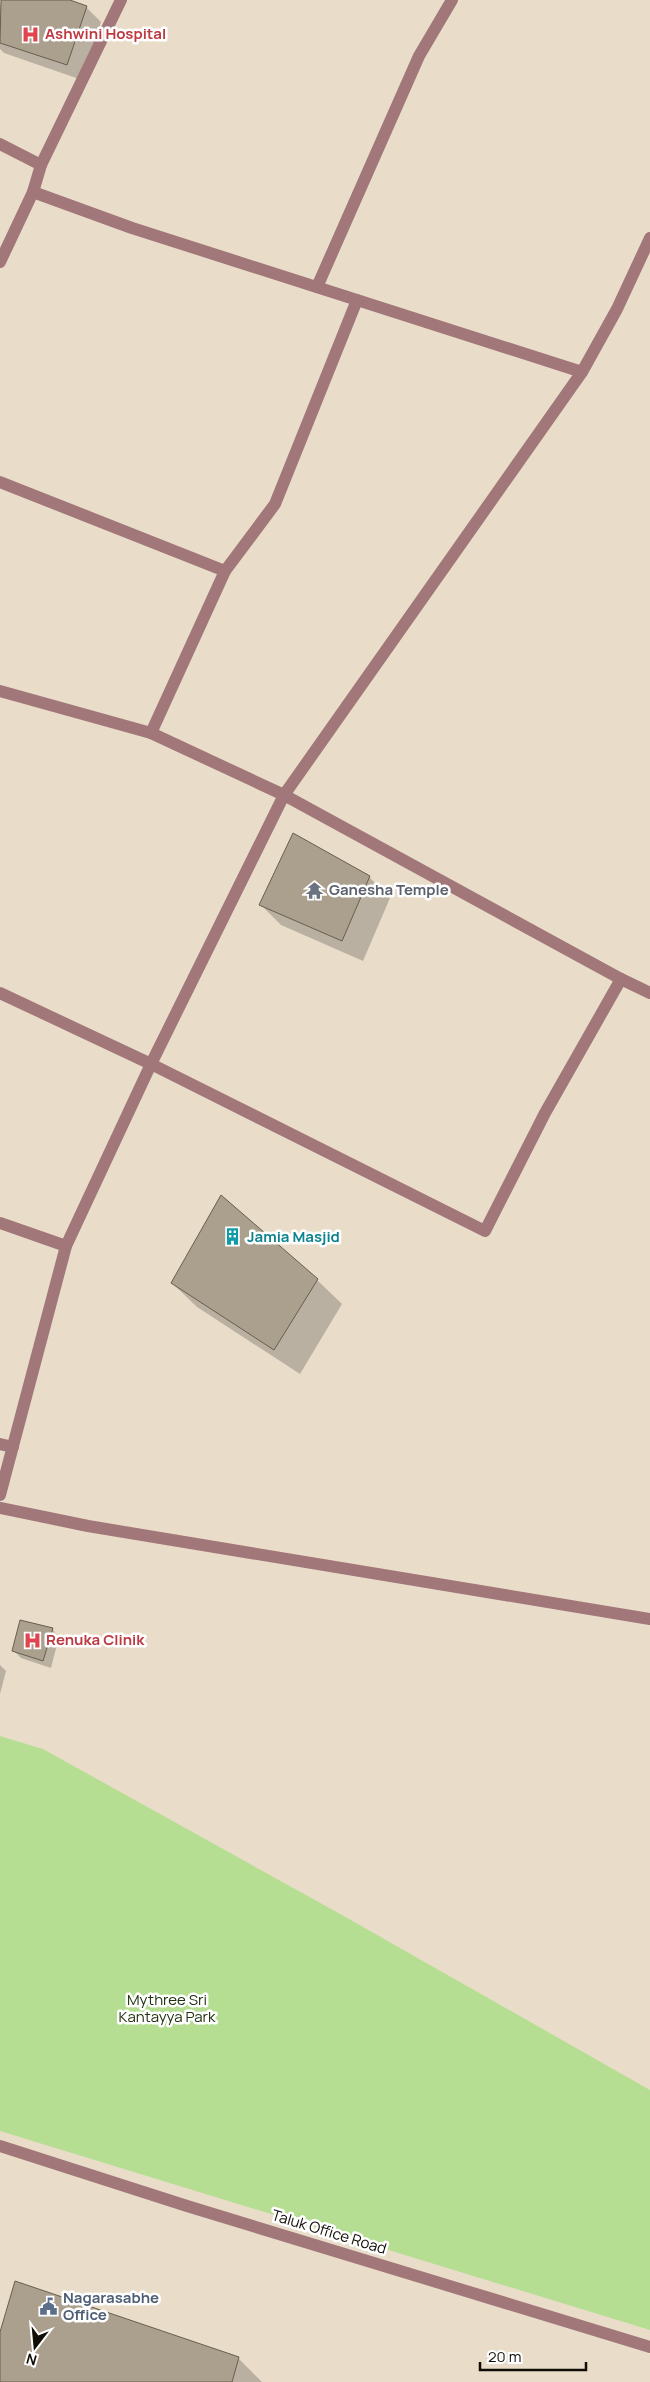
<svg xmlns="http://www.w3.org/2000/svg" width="650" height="2382" viewBox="0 0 650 2382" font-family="Manrope,sans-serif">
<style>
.green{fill:#b6de92}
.shadow{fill:#0003}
.building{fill:#aba08e;stroke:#685e4e}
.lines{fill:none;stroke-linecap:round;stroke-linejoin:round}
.minor{stroke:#a27779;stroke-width:12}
.labels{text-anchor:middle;stroke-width:5;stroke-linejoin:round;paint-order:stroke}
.health-label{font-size:15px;font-weight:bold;fill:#be3a42;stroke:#fff;text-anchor:start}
.worship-label{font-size:15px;font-weight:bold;fill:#5b616d;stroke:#fff;text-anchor:start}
.culture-label{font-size:15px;font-weight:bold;fill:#0d838f;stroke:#fff;text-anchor:start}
.park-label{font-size:15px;fill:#20310e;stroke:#fff}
.street-label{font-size:15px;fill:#100c06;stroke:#fff}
.service-label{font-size:15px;font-weight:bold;fill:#4e5e75;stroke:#fff;text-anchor:start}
</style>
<rect width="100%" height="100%" fill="#e9ddca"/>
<path class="green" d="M0,1736L43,1749L342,1915L650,2090V2330L0,2131Z"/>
<g class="shadow">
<path d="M2,0H66L86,7L101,22L82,80L4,53L0,49V7Z"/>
<path d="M369,877L390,898L363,961L281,925L260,904Z"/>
<path d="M317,1280L342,1304L300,1374L197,1307L172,1283Z"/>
<path d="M52,1629L59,1637L51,1668L21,1658L13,1650Z"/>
<path d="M0,1665L6,1671L0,1694Z"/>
<path d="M0,2337L238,2358L262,2382H0Z"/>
</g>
<g class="building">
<path d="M1,0H70L87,6L67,65L0,43Z"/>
<path d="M293,833L370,876L342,941L259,905Z"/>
<path d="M221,1195L318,1279L274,1350L171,1283Z"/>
<path d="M20,1620L53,1628L43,1661L12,1651Z"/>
<path d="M15,2281L239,2357L232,2382H0V2332Z"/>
</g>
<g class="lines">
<g class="minor">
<path d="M0,144L41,165L33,192L132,228L582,372"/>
<path d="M41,165L121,0"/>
<path d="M0,262L33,192"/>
<path d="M317,287L419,56L452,0"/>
<path d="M0,482L225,571"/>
<path d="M0,691L151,733L284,795L621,979L650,993"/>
<path d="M151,733L225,571L275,504L357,300"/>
<path d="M0,993L151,1064L485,1231L545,1113L621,979"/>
<path d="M0,1223L66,1246"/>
<path d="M0,1444L13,1447"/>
<path d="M0,1495L66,1246L151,1064L284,795L582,372L617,309L650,238"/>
<path d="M0,1508L88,1526L650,1619"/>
<path d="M0,2146L187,2206L650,2347"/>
</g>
</g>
<defs>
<symbol id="hospital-bare" viewBox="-9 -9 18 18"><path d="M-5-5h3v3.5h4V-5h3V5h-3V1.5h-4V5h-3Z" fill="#e0444e" stroke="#fff" stroke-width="2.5" paint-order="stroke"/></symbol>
<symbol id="temple-bare" viewBox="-9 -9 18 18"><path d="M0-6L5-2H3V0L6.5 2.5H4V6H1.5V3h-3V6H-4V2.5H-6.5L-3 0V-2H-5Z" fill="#6b7280" stroke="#fff" stroke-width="2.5" paint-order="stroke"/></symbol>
<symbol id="building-bare" viewBox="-9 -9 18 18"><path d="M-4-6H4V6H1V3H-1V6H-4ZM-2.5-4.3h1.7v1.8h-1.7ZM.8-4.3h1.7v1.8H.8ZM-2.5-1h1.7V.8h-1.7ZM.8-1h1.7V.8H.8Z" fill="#0f9aa8" stroke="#fff" stroke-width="2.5" paint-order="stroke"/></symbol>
<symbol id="civic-bare" viewBox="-9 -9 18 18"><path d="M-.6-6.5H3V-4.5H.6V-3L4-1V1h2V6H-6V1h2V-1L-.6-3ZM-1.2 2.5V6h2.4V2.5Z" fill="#5c6f8a" stroke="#fff" stroke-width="2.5" paint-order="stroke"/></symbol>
</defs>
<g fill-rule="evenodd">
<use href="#hospital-bare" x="18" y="22" width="25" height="25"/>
<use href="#temple-bare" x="302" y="878" width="25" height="25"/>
<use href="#building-bare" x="220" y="1224" width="25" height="25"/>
<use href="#hospital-bare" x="20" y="1628" width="25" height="25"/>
<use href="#civic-bare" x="36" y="2294" width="25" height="25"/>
</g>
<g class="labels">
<g class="health-label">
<text x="45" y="39">Ashwini Hospital</text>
<text x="46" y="1645">Renuka Clinik</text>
</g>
<g class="worship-label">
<text x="329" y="895">Ganesha Temple</text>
</g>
<g class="culture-label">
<text x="247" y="1242">Jamia Masjid</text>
</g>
<g class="park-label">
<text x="167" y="2005">Mythree Sri<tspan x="167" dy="17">Kantayya Park</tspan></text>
</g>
<g class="street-label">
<text transform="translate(329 2232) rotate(17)" y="5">Taluk Office Road</text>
</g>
<g class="service-label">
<text x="63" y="2303">Nagarasabhe<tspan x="63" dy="17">Office</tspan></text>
</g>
</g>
<g transform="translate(35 2347) rotate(196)" stroke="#ffffff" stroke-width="4" paint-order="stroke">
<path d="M0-4L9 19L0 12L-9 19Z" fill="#100c06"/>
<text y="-8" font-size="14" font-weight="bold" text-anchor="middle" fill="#100c06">N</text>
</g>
<path d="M480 2362v8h106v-8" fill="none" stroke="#100c06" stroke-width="2.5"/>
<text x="488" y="2362" font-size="15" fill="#100c06" stroke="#ffffff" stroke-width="4" paint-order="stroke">20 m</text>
</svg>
